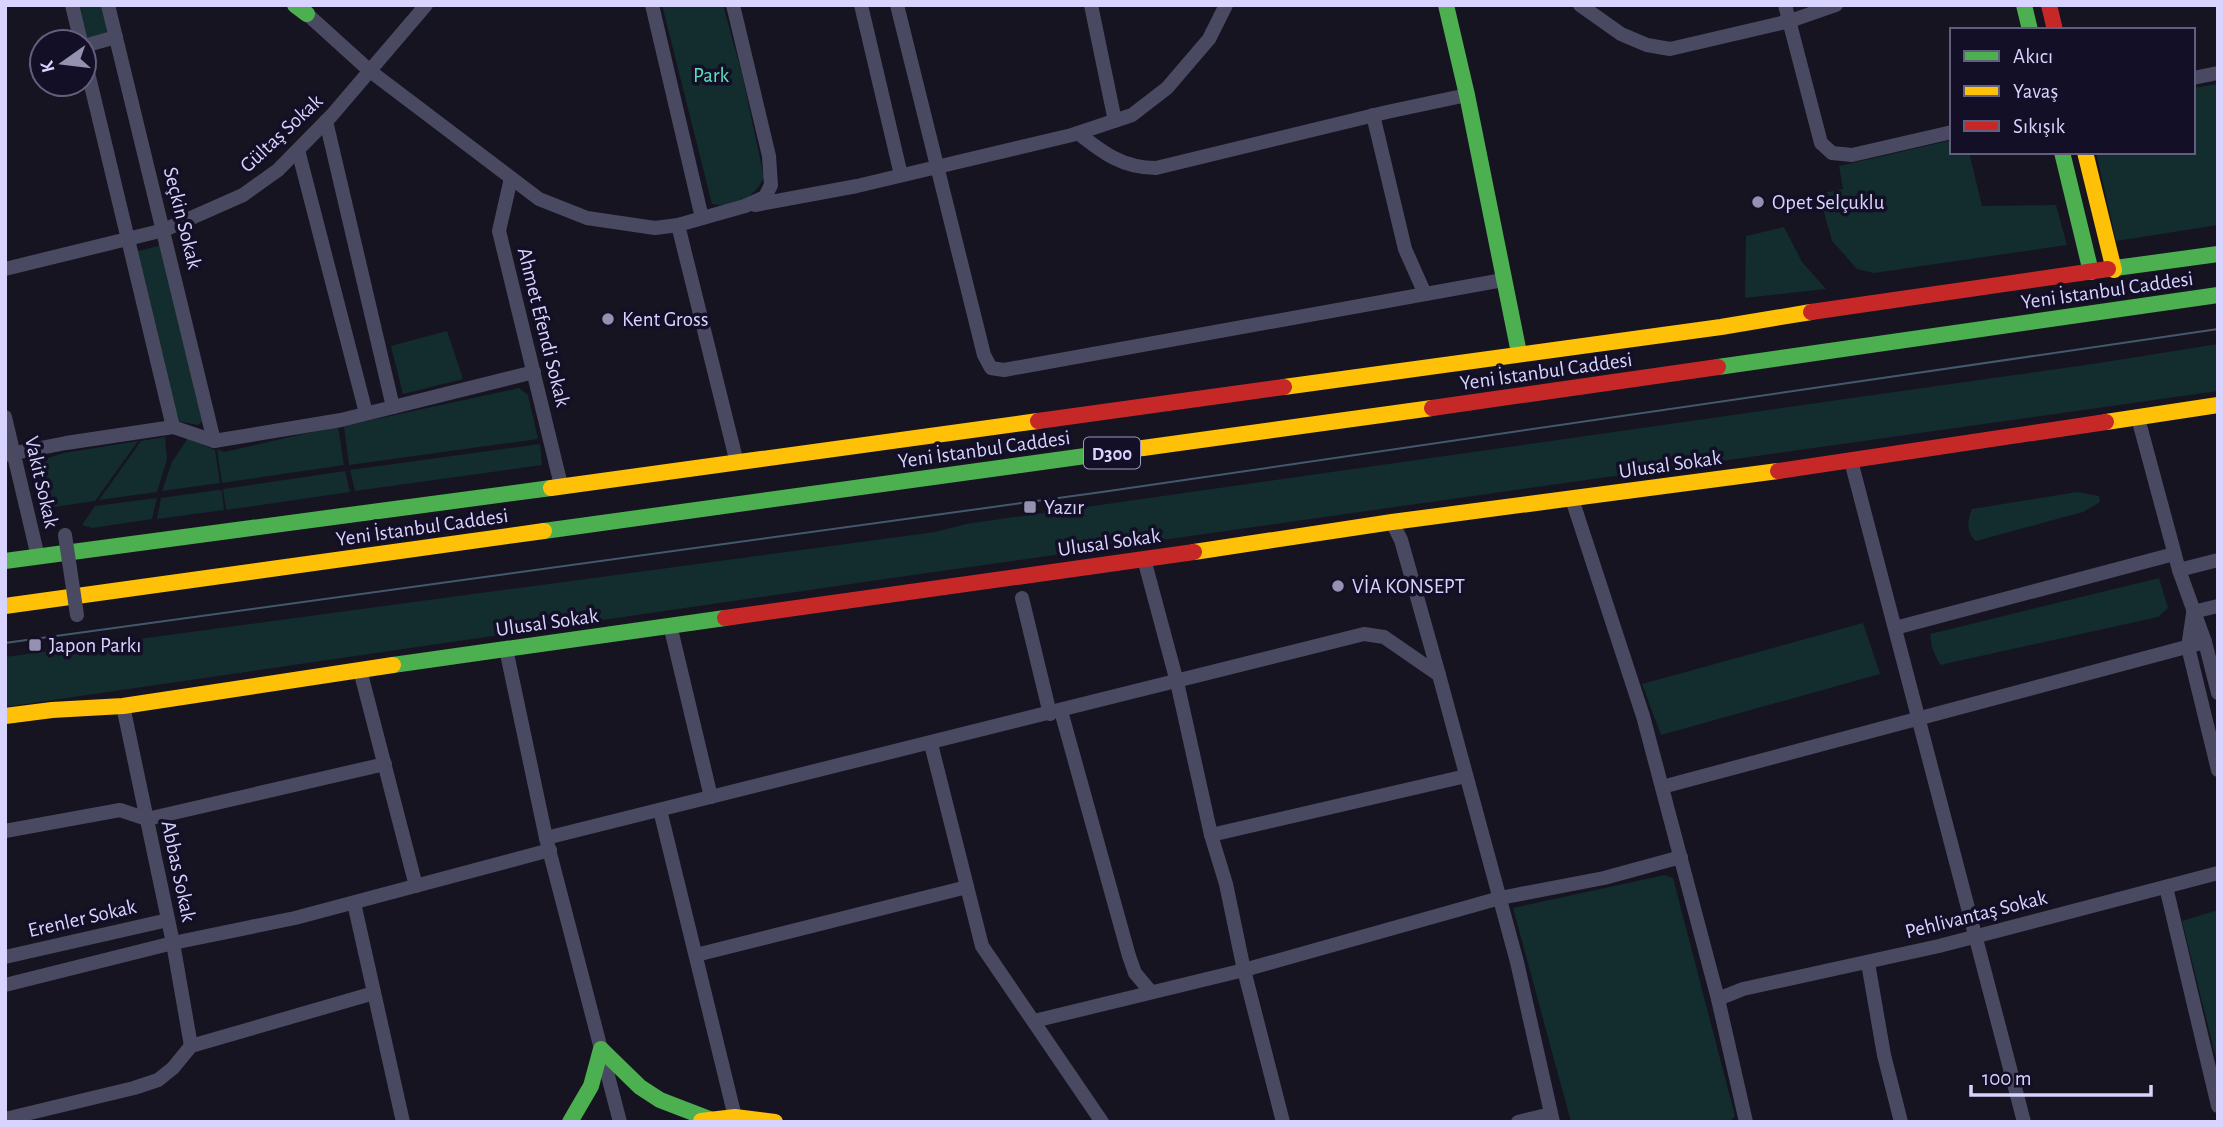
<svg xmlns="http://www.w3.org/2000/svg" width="2223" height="1127" viewBox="0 0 2223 1127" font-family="'Alegreya Sans',sans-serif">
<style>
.green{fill:#132c2d}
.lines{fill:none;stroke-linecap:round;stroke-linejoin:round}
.street{stroke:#4a4962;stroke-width:14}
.fast{stroke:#4caf50;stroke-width:16}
.slow{stroke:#ffc107;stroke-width:16}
.jam{stroke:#c62828;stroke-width:16}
.tram{stroke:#43596b;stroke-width:2}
.street-bridge{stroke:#4a4962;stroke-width:14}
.poi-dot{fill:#9591b1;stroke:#130f26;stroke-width:2.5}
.labels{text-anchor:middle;stroke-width:7;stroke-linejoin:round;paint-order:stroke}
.shield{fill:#130f26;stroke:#9e99be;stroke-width:2}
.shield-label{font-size:19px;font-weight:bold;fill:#d9d4ff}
.park-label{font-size:21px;fill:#5fe0c0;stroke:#130f26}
.street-label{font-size:21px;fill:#d9d4ff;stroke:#130f26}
.poi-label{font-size:21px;fill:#d9d4ff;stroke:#130f26;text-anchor:start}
</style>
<rect width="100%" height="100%" fill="#161421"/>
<g class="green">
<path d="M75,5H104L109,33L83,40Z"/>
<path d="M662,5H723L742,74L764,177C755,197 735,209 712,204Z"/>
<path d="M2218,84V225L2116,241L2096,152H2193V88Z"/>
<path d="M1952,140V152H1969L1982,206L2056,205L2067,245L1874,273L1857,269L1832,241L1819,194L1843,189L1839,166Z"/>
<path d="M1784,227L1802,262L1826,289L1745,298L1746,236Z"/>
<path d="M162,245L202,421L198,425L178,421L135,252Z"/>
<path d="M447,331L463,379L403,394L391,346Z"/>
<path d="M2218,344V391L892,578L5,707V657L935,532L966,524L2099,363Z"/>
<path d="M519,388L528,395L538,439L349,465L344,426Z"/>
<path d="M338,426L344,465L222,483L217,449L224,452Z"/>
<path d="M165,437L167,459L157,492L99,500L141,441Z"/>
<path d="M188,438L215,450L220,483L162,491L172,462Z"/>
<path d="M138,441L95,501L41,509L35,481L45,459L64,453Z"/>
<path d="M540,444L542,465L355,491L350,470Z"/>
<path d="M345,471L350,492L226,510L223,489Z"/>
<path d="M218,490L222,491L224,510L157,519L161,498Z"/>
<path d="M2077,492L2099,496L2100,502L2083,512L1976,541C1966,533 1967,520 1972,509Z"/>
<path d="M157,498L152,519L92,528L82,525L95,506Z"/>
<path d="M2159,578L2168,608L2158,617L1940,665L1932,648L1930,634Z"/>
<path d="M1863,623L1880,674L1661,735L1642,684Z"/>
<path d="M1665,875L1673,878L1735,1116L1729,1122H1571L1513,908Z"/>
<path d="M2218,910V1066L2182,921Z"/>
</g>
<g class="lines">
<g class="street">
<path d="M72,5L81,42"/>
<path d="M108,5L214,441"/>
<path d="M652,5L702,218"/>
<path d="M861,5L901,175"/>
<path d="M897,5L984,355L991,368L1004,370L1503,280"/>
<path d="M1091,5L1115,121"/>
<path d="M1580,5L1621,34L1647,45L1670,49L1790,21L1836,5"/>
<path d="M1785,5L1821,143L1832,153L1852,155L1952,132"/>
<path d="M307,14L370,71L539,199L587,218L655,228L678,225L745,206L765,197L771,185L769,156L733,5"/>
<path d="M84,46L116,37"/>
<path d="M84,56L173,427"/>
<path d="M2193,78L2218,73"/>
<path d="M1373,115L1405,249L1425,294"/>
<path d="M326,121L393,407"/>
<path d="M1078,133C1103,153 1123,168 1156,168L1387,112L1467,95"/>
<path d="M298,150L366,413"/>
<path d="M511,178L499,231L561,485"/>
<path d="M755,205L857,186L1072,135L1132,115L1167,88L1209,39L1226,5"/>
<path d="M678,225L737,463"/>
<path d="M5,269L164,230L243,195L278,170L332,115L426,5"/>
<path d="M5,417L38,557"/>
<path d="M2138,418L2179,570L2205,642L2218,693"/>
<path d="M5,455L66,443L173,427L214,441L341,420L534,372"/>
<path d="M1851,461L2024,1122"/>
<path d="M1572,499L1643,716L1718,999L1743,989L1939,946L2218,873"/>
<path d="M1392,522L1401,540L1439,675"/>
<path d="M1144,559L1177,682L1211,835L1226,884L1244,970L1283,1122"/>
<path d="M2179,570L2218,560"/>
<path d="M1022,598L1050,714"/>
<path d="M2193,612L2218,606"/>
<path d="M2193,614L2188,647L2218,770"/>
<path d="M670,625L711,797"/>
<path d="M1895,628L2174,554"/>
<path d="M506,649L546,838L620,1122"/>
<path d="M360,670L416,886"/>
<path d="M123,706L173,943L191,1046"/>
<path d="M1061,711L1129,956L1135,973L1151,992"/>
<path d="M931,744L982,946L1102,1122"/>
<path d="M1662,787L2205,642"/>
<path d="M660,810L735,1117"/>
<path d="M5,831L120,810L147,819L385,764"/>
<path d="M1211,835L1466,776"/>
<path d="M546,838L1364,634L1384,637L1439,675L1517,962L1553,1122"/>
<path d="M2166,887L2218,1106"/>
<path d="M354,903L403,1122"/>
<path d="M696,955L967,887"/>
<path d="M5,957L168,920"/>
<path d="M1868,963L1884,1055L1901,1122"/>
<path d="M5,985L173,943L295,918L550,850"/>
<path d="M1718,999L1746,1122"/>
<path d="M1034,1021L1244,970L1500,898L1604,878L1681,857"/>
<path d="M5,1119L134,1088L158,1080L173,1068L191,1046L374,993"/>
<path d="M1518,1122L1551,1114"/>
</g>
<g class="fast">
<path d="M295,5L307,14"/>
<path d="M1446,5L1467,95L1519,353"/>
<path d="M2024,5L2030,30"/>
<path d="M2062,152L2091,272"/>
<path d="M2108,269L2218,254"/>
<path d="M1718,367L2218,295"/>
<path d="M544,531L1143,448"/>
<path d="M5,561L551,488"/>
<path d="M393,665L725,618"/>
<path d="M570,1122L591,1086L601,1049L640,1087L660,1100L712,1120"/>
</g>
<g class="slow">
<path d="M2085,152L2114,270"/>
<path d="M1284,387L1721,327L1811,312"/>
<path d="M2106,422L2218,405"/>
<path d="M1143,448L1432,408"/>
<path d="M551,488L1038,421"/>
<path d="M1194,552L1392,522L1778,471"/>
<path d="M5,606L544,531"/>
<path d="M5,716L52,710L123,706L393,665"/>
<path d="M701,1121L735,1117L775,1122"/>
</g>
<g class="jam">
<path d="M2049,5L2055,30"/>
<path d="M1811,312L2108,269"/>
<path d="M1432,408L1718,367"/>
<path d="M1038,421L1284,387"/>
<path d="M1778,471L2106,422"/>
<path d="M725,618L1194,552"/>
</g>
<path class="tram" d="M5,643L1102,492L2218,329"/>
<path class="street-bridge" d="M65,535L77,615"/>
</g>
<g class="poi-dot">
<circle cx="1758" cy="202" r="7"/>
<circle cx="608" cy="319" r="7"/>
<rect x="1023" y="500" width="14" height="14" rx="3.5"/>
<circle cx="1338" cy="586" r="7"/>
<rect x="28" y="638" width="14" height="14" rx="3.5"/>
</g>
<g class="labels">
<rect class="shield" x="1084" y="437.5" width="56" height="31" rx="5"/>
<g class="shield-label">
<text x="1112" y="460">D300</text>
</g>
<g class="park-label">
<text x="711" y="82">Park</text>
</g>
<g class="street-label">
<text transform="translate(281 133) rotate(-43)" y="7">Gültaş Sokak</text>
<text transform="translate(183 218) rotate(76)" y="7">Seçkin Sokak</text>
<text transform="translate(2107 290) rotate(-8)" y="7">Yeni İstanbul Caddesi</text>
<text transform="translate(544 327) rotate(76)" y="7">Ahmet Efendi Sokak</text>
<text transform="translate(1546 371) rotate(-8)" y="7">Yeni İstanbul Caddesi</text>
<text transform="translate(984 449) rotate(-8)" y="7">Yeni İstanbul Caddesi</text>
<text transform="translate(1670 464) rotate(-8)" y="7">Ulusal Sokak</text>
<text transform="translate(42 482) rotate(77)" y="7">Vakit Sokak</text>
<text transform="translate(422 527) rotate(-8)" y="7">Yeni İstanbul Caddesi</text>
<text transform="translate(1109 542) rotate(-8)" y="7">Ulusal Sokak</text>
<text transform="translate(547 622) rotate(-8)" y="7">Ulusal Sokak</text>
<text transform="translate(179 871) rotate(78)" y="7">Abbas Sokak</text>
<text transform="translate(1976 914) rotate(-14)" y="7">Pehlivantaş Sokak</text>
<text transform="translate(82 918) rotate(-13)" y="7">Erenler Sokak</text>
</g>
<g class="poi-label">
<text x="1772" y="209">Opet Selçuklu</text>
<text x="622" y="326">Kent Gross</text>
<text x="1044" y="514">Yazır</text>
<text x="1352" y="593">VİA KONSEPT</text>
<text x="49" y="652">Japon Parkı</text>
</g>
</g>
<rect width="2223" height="1127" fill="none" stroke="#d9d4ff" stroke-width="14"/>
<rect x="1950" y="28" width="245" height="126" fill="#130f26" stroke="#625e7d" stroke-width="2"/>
<rect x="1964" y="51" width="35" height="10" fill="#4caf50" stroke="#625e7d" stroke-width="2"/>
<text x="2013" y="63" font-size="21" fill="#d9d4ff">Akıcı</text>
<rect x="1964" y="86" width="35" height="10" fill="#ffc107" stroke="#625e7d" stroke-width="2"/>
<text x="2013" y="98" font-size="21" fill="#d9d4ff">Yavaş</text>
<rect x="1964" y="121" width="35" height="10" fill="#c62828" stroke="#625e7d" stroke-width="2"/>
<text x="2013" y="133" font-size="21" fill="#d9d4ff">Sıkışık</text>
<g transform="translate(63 63) rotate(256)"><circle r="33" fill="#130f26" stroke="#625e7d" stroke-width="2"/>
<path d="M0-5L12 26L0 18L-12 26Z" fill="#9591b1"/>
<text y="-10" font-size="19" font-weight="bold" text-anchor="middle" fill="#d9d4ff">K</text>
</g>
<path d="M1971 1085v10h180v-10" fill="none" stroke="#d9d4ff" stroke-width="3.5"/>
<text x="1982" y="1085" font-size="21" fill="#d9d4ff" stroke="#130f26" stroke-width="5" paint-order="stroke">100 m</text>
</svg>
